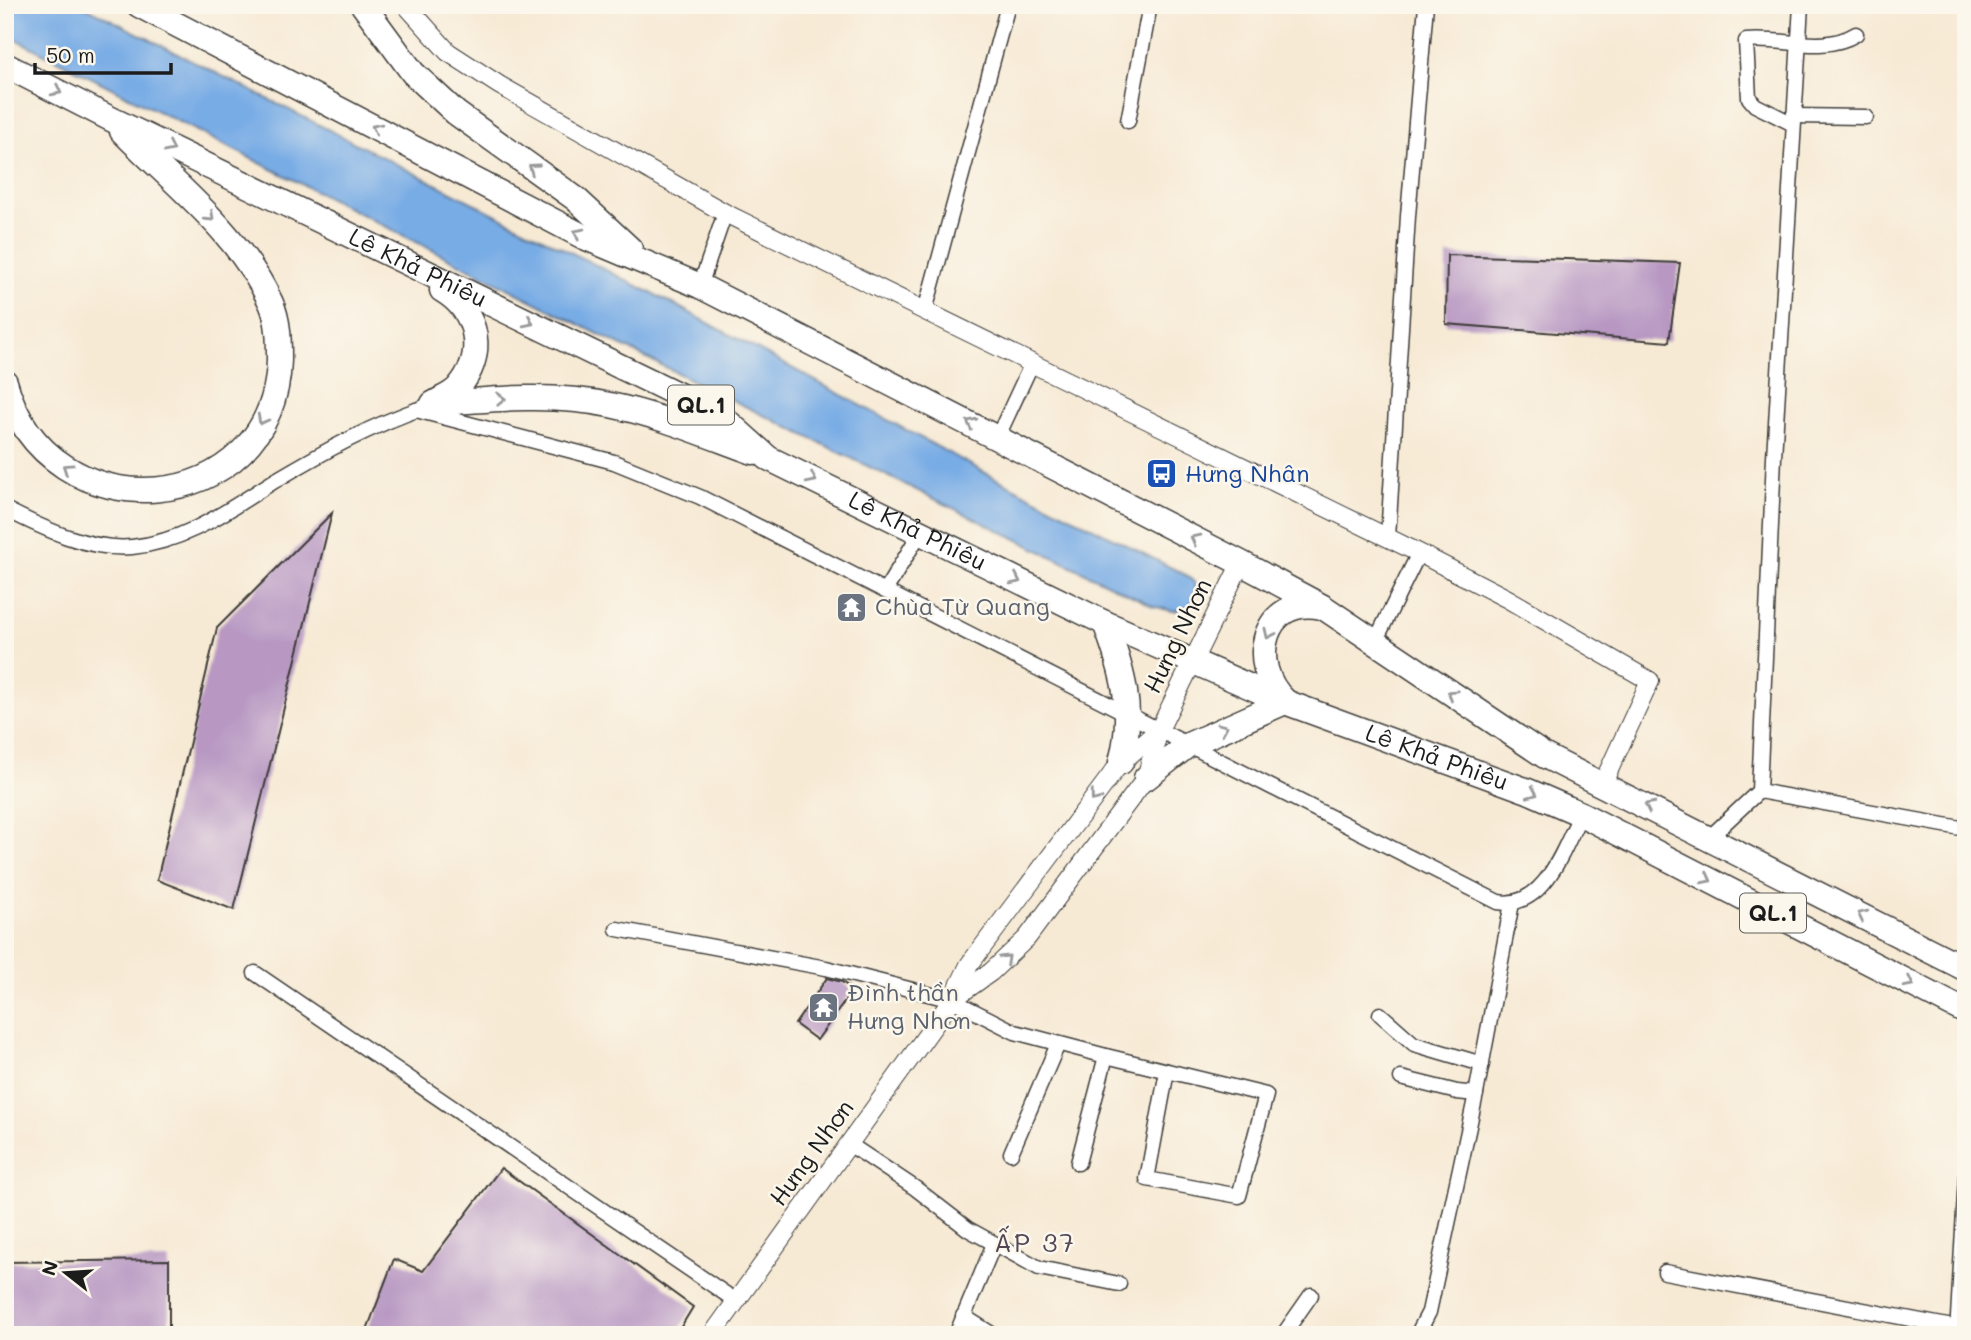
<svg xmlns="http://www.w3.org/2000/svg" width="1971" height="1340" viewBox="0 0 1971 1340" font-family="Mali,sans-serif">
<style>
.water{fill:#78ace5;stroke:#4a6480;stroke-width:2}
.building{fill:#b898c3}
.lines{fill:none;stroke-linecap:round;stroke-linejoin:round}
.minor-casing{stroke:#3d3b38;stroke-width:17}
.tertiary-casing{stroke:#3d3b38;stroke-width:20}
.trunk-casing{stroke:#3d3b38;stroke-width:27}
.minor{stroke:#fff;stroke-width:14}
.tertiary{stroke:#fff;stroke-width:18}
.trunk{stroke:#fff;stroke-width:24}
.oneway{stroke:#999}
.labels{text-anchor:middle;stroke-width:5;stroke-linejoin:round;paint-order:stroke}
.shield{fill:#fbf7ec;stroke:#5f5e5a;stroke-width:2}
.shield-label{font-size:23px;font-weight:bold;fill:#1c1c1c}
.street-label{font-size:24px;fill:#1c1c1c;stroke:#fbf7ec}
.transit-label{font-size:24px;fill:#164399;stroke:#fbf7ec;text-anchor:start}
.worship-label{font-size:24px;fill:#5b616d;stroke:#fbf7ec;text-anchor:start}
.neighbourhood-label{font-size:26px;letter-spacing:2px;fill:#534756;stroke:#fbf7ec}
</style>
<rect width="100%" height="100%" fill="#fbf7ec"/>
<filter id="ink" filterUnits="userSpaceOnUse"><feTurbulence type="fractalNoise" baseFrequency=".0143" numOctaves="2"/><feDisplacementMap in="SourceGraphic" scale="14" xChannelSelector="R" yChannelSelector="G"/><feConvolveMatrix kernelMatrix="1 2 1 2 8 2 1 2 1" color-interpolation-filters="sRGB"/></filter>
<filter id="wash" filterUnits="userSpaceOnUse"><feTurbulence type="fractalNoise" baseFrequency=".00686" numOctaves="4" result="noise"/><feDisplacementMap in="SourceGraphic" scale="28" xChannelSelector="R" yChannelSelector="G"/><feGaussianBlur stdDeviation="1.57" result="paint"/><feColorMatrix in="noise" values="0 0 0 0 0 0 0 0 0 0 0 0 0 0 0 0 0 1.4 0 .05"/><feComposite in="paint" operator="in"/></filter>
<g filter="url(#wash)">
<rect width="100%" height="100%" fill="#f7ead5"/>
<path class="water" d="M5,5H82L677,306L993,477L1186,575L1196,584L1194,599L1187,609L1172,611L1153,606L618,344L5,34Z"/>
<g id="blocks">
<g class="building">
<path d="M1447,255L1680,263L1669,342L1446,324Z"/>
<path d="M332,513L234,910L157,880L217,628Z"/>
<path d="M827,978L842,982L853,990L817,1040L795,1024Z"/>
<path d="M501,1168L693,1307L676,1335H365L394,1259L423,1271Z"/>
<path d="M169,1260V1335H5V1262Z"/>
</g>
</g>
</g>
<g filter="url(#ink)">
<use href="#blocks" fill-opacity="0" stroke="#3d3b38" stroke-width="2"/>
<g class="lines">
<defs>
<g id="minor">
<path d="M1793,116L1866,117"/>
<path d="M1128,121L1150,5"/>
<path d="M1793,124L1755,105L1749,98L1746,41C1783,37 1823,54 1856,34"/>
<path d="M700,286L725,213"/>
<path d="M925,311L1008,5"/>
<path d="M416,410L614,462L700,497L1498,902C1545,910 1564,847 1581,814"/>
<path d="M998,436L1032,363"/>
<path d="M5,509C42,528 90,551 132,547C189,541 229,509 276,480C323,452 372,425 425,407"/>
<path d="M1388,537L1408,216L1426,5"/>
<path d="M885,591L920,533"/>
<path d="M1375,642L1419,553"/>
<path d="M1759,791L1774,457L1801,5"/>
<path d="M1710,837L1759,791L1966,829"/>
<path d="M617,929L826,968L952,1000L1015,1032L1106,1056L1078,1163"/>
<path d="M255,973L736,1301"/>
<path d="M1380,1014L1414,1044L1482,1064"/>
<path d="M1106,1056L1266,1095L1239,1196L1147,1179L1167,1071"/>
<path d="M1401,1078L1457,1092L1476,1094"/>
<path d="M849,1144L915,1188L968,1229L1039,1268L1119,1284"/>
<path d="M1011,1153L1058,1044"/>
<path d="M1665,1272L1958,1328"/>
<path d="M963,1316L993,1335"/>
<path d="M956,1335L994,1244"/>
<path d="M1283,1335L1311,1295"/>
<path d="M1417,1335L1429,1312L1476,1094L1512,903"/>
<path d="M1957,1335L1966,1176"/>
</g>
<g id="tertiary">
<path d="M406,5L448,52L499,85L725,213L1419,553L1508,599L1650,681L1603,783"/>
<path d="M953,999L991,972L1027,938L1146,778L1159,730L1241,563"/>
<path d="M712,1335L952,1000L969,965L1121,762L1159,730"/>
</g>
<g id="trunk">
<path d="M139,5L584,237L700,286L1241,563L1323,607L1545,756L1966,969"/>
<path d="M363,5L413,73L456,113L576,199L630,249"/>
<path id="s1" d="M5,65L109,118L720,415L768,458L1105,623L1285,702L1528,791L1581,814L1966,1012"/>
<path d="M5,382C47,538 275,520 279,360C279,340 279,321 271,303C239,233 175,185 122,131"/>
<path d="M433,404C492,399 552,393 610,405C659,415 706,435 753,452"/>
<path d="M433,404C440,399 451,395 457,389C487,356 479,312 442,290"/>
<path d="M1105,623C1123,671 1135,711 1121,762"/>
<path d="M1285,701C1246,665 1263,594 1322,607"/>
<path d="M1146,778L1188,745L1285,702"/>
</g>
</defs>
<use href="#minor" class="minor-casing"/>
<use href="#tertiary" class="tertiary-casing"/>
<use href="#trunk" class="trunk-casing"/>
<use href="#minor" class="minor"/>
<use href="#tertiary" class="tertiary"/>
<use href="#trunk" class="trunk"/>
</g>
<defs><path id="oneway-chevron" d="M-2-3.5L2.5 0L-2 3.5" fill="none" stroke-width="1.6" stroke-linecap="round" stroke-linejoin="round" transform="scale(1.75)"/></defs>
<g class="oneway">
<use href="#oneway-chevron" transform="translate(57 91) rotate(27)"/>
<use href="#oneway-chevron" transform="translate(376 128) rotate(-153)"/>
<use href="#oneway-chevron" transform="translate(170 148) rotate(26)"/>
<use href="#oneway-chevron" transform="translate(533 168) rotate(-145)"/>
<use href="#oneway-chevron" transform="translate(210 217) rotate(43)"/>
<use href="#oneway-chevron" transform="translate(578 233) rotate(-153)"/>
<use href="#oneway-chevron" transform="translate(529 322) rotate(26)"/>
<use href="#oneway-chevron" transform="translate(501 399) rotate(-2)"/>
<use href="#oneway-chevron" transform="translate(262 420) rotate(118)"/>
<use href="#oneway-chevron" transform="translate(971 423) rotate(-153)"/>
<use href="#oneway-chevron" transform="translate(67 468) rotate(-146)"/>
<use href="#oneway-chevron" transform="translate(812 479) rotate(26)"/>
<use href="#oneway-chevron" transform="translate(1195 539) rotate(-152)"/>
<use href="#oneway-chevron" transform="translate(1016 580) rotate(26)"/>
<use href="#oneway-chevron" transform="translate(1269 634) rotate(115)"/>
<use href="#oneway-chevron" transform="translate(1452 694) rotate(-146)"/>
<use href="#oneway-chevron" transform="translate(1223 728) rotate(-23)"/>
<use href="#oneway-chevron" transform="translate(1533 793) rotate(23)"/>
<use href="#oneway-chevron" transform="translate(1095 797) rotate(127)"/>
<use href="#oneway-chevron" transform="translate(1649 806) rotate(-154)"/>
<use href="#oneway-chevron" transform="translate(1707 879) rotate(27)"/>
<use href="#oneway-chevron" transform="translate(1862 915) rotate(-153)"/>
<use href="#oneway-chevron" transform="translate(1006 959) rotate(-43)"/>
<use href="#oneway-chevron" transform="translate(1909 983) rotate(27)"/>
</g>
</g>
<defs>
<symbol id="bus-square" viewBox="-11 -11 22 22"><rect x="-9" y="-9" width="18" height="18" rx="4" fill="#1a4fb4" stroke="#fbf7ec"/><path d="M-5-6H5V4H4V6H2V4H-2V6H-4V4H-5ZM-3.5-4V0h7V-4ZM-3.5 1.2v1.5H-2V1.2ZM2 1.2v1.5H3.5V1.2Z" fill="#fff"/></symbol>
<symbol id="temple-square" viewBox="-11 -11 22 22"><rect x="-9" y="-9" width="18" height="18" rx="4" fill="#6b7280" stroke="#fbf7ec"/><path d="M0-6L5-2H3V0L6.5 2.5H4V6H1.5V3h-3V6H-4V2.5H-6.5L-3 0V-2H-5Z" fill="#fff"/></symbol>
</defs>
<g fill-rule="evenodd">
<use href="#bus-square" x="1144" y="456" width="35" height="35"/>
<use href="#temple-square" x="834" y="590" width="35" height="35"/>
<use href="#temple-square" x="806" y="990" width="35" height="35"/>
</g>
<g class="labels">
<g class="shield">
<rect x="668" y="385.5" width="66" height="39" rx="5"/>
<rect x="1740" y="893.5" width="66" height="39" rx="5"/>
</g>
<g class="shield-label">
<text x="701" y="413">QL.1</text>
<text x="1773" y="921">QL.1</text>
</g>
<g class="street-label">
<text dy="8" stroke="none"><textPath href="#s1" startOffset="460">Lê Khả Phiêu</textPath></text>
<text dy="8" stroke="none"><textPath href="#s1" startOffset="1027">Lê Khả Phiêu</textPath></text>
<text transform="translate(1178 636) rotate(-64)" y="8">Hưng Nhơn</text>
<text dy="8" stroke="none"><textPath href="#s1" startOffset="1594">Lê Khả Phiêu</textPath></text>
<text transform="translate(812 1153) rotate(-54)" y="8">Hưng Nhơn</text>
</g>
<g class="transit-label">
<text x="1185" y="482">Hưng Nhân</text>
</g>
<g class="worship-label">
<text x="875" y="615">Chùa Từ Quang</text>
<text x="847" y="1001">Đình thần<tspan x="847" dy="28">Hưng Nhơn</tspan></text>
</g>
<g class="neighbourhood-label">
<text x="1035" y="1252">ẤP 37</text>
</g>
</g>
<rect width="1971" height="1340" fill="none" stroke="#fbf7ec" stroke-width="28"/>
<g transform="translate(66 1273) rotate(287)" stroke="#fbf7ec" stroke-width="5" paint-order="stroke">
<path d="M0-5L12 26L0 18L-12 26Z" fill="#1c1c1c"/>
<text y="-10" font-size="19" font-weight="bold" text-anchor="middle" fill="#1c1c1c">N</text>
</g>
<path d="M35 63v10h136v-10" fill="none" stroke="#1c1c1c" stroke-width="3.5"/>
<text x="46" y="63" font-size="21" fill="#1c1c1c" stroke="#fbf7ec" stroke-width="5" paint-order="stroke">50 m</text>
</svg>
